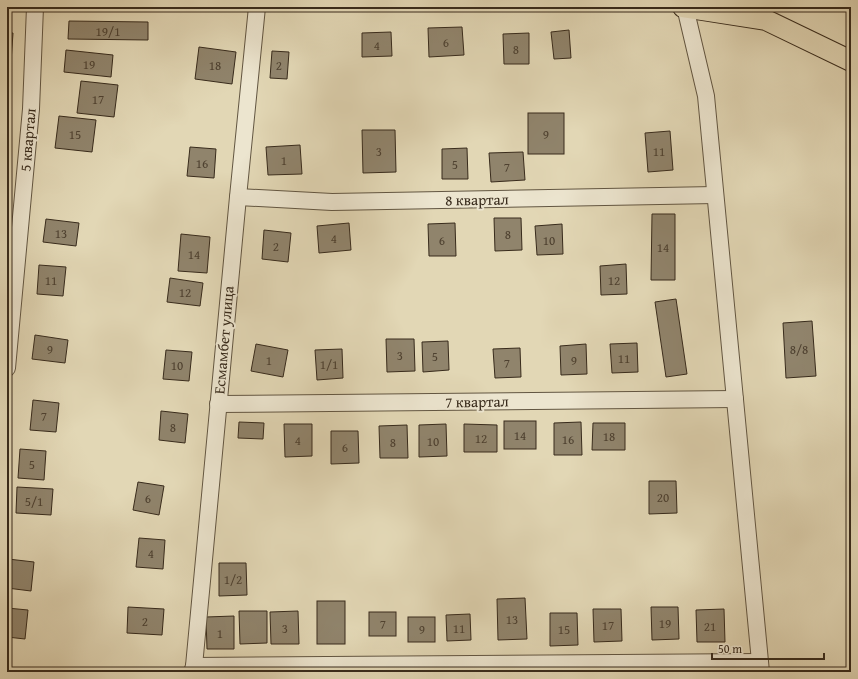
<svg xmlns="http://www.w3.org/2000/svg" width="858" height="679" viewBox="0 0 858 679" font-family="'Gentium Book Plus',serif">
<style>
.building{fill:#90846c;stroke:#382b1c}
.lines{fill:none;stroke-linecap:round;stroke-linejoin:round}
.minor-casing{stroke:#625642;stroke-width:18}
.major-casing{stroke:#382b1c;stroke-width:22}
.minor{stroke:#ece5cf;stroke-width:16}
.major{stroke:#e2d7b5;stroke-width:20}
.labels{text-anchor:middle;stroke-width:4;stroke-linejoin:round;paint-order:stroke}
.number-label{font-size:13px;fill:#4e4130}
.street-label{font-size:15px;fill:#382b1c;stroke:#ece5cf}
</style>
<rect width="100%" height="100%" fill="#e2d7b5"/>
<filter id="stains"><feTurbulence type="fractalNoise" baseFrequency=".005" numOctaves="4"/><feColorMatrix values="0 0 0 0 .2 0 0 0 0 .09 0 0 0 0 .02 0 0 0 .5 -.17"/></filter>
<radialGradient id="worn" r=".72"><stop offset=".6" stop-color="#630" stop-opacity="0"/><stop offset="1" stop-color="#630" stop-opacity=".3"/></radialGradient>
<g class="building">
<path d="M69,21L148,22V40L68,39Z"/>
<path d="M462,27L464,55L429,57L428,28Z"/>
<path d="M569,30L571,58L554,59L551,32Z"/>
<path d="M391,32L392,56L362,57V33Z"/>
<path d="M7,33H13L11,62H7Z"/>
<path d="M529,33V64H504L503,34Z"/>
<path d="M199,47L236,52L232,84L195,79Z"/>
<path d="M66,50L113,55L111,77L64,72Z"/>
<path d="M272,51L289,52L287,79L270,78Z"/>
<path d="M81,81L118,85L114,117L77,113Z"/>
<rect x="528" y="113" width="36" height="41"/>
<path d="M59,116L96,120L92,152L55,148Z"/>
<path d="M362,130H395L396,172L363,173Z"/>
<path d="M670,131L673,170L648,172L645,133Z"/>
<path d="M300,145L302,174L268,175L266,147Z"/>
<path d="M190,147L216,149L214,178L187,176Z"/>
<path d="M467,148L468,179H442V149Z"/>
<path d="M523,152L525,180L491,182L489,153Z"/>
<path d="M652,214H675V280H651Z"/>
<path d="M494,218H521L522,250L495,251Z"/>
<path d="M46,219L79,223L76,246L43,242Z"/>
<path d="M349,223L351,250L319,253L317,226Z"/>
<path d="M455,223L456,256H429L428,224Z"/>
<path d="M562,224L563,254L537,255L535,226Z"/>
<path d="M264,230L291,233L288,262L262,259Z"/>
<path d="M181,234L210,237L207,273L178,271Z"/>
<path d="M626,264L627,294L601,295L600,266Z"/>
<path d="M39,265L66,267L63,296L37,294Z"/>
<path d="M170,278L203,283L200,306L167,302Z"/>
<path d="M676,299L687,374L666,377L655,302Z"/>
<path d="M812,321L816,376L786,378L783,323Z"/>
<path d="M35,335L68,340L65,363L32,359Z"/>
<path d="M386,339H414L415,371L387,372Z"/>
<path d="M448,341L449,370L423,372L422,342Z"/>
<path d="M637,343L638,372L612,373L610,344Z"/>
<path d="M256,344L288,350L283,377L251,371Z"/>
<path d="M586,344L587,374L561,375L560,346Z"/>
<path d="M520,348L521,377L495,378L493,349Z"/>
<path d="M342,349L343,378L317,380L315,350Z"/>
<path d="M166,350L192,352L189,381L163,379Z"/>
<path d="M33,400L59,403L56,432L30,430Z"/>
<path d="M161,411L188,414L185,443L159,440Z"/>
<rect x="504" y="421" width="32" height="28"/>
<path d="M239,422L264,423L263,439L238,438Z"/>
<path d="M581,422L582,455H554V423Z"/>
<path d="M593,423H625V450H592Z"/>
<path d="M284,424H312V456L285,457Z"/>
<path d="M446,424L447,456L419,457V425Z"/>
<path d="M464,424L497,425V452H464Z"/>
<path d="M407,425L408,458H380L379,426Z"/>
<path d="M331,431H358L359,463L331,464Z"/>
<path d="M20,449L46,451L44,480L18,478Z"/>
<path d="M649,481H676L677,513L649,514Z"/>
<path d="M138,482L164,486L159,515L133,510Z"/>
<path d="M17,487L53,489L51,515L16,513Z"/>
<path d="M139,538L165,540L163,569L136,567Z"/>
<path d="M8,559L34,562L31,591L7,588Z"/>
<path d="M219,563H246L247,595L219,596Z"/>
<path d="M525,598L527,639L498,640L497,599Z"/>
<rect x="317" y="601" width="28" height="43"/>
<path d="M128,607L164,609L162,635L127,633Z"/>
<path d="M651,607H678L679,639L652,640Z"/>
<path d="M7,608L28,610L25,639L7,637Z"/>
<path d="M593,609H621L622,641L594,642Z"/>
<path d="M724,609L725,642H697L696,610Z"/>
<path d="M239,611H267V643L240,644Z"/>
<path d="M298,611L299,644H271L270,612Z"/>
<rect x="369" y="612" width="27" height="24"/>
<path d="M550,613H577L578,645L550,646Z"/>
<path d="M470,614L471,640L447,641L446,615Z"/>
<path d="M234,616V649H207L206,617Z"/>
<rect x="408" y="617" width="27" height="25"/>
</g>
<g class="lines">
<defs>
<g id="minor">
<path d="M685,7L706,96L761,672"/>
<path d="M238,197L332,202L715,195"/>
<path d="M7,368L31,109L35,7"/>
<path d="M218,404L735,399"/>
<path d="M194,666L760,662"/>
<path d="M192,672L194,666L238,197L257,7"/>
</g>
<path id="major" d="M683,7L766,20L851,61"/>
</defs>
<use href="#minor" class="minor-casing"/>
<use href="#major" class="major-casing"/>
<use href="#minor" class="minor"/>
<use href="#major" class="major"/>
</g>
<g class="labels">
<g class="number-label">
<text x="108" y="36">19/1</text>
<text x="446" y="47">6</text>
<text x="377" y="50">4</text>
<text x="516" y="54">8</text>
<text x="89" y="69">19</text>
<text x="215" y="70">18</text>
<text x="279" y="70">2</text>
<text x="98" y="104">17</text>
<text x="75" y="139">15</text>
<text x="546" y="139">9</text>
<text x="379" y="156">3</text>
<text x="659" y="156">11</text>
<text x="284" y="165">1</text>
<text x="202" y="168">16</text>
<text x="455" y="169">5</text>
<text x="507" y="172">7</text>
<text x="61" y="238">13</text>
<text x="508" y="239">8</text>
<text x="334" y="243">4</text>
<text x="442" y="245">6</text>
<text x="549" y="245">10</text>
<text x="276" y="251">2</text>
<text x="663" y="252">14</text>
<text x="194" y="259">14</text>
<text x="51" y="285">11</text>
<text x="614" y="285">12</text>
<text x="185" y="297">12</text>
<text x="50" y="354">9</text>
<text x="799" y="354">8/8</text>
<text x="400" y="360">3</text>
<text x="435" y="361">5</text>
<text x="624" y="363">11</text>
<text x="269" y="365">1</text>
<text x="574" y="365">9</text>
<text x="507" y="368">7</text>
<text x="329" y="369">1/1</text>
<text x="177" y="370">10</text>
<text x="44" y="421">7</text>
<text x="173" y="432">8</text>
<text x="520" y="440">14</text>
<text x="609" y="441">18</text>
<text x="481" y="443">12</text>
<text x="568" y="444">16</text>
<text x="298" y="445">4</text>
<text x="433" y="446">10</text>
<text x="393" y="447">8</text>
<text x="345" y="452">6</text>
<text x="32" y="469">5</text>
<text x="663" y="502">20</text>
<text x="148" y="503">6</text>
<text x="34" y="506">5/1</text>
<text x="151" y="558">4</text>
<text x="233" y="584">1/2</text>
<text x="512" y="624">13</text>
<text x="145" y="626">2</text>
<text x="665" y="628">19</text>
<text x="383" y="629">7</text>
<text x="608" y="630">17</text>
<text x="710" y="631">21</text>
<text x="285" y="633">3</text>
<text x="459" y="633">11</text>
<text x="422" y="634">9</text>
<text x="564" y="634">15</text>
<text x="220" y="638">1</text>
</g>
<g class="street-label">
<text transform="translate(28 140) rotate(-85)" y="5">5 квартал</text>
<text transform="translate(477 200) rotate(-1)" y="5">8 квартал</text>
<text transform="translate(224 340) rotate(-85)" y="5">Есмамбет улица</text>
<text transform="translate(477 402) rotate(-1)" y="5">7 квартал</text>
</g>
</g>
<rect width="858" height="679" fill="none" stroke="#e2d7b5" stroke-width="24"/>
<rect x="8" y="8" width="842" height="663" fill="none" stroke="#382b1c" stroke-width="2"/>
<rect x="12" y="12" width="834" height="655" fill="none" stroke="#382b1c"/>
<path d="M712 653v6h112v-6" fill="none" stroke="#382b1c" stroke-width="2"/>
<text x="718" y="653" font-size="12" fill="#382b1c" stroke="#ece5cf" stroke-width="3" paint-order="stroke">50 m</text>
<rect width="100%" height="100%" filter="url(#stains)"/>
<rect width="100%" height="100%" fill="url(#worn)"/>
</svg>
